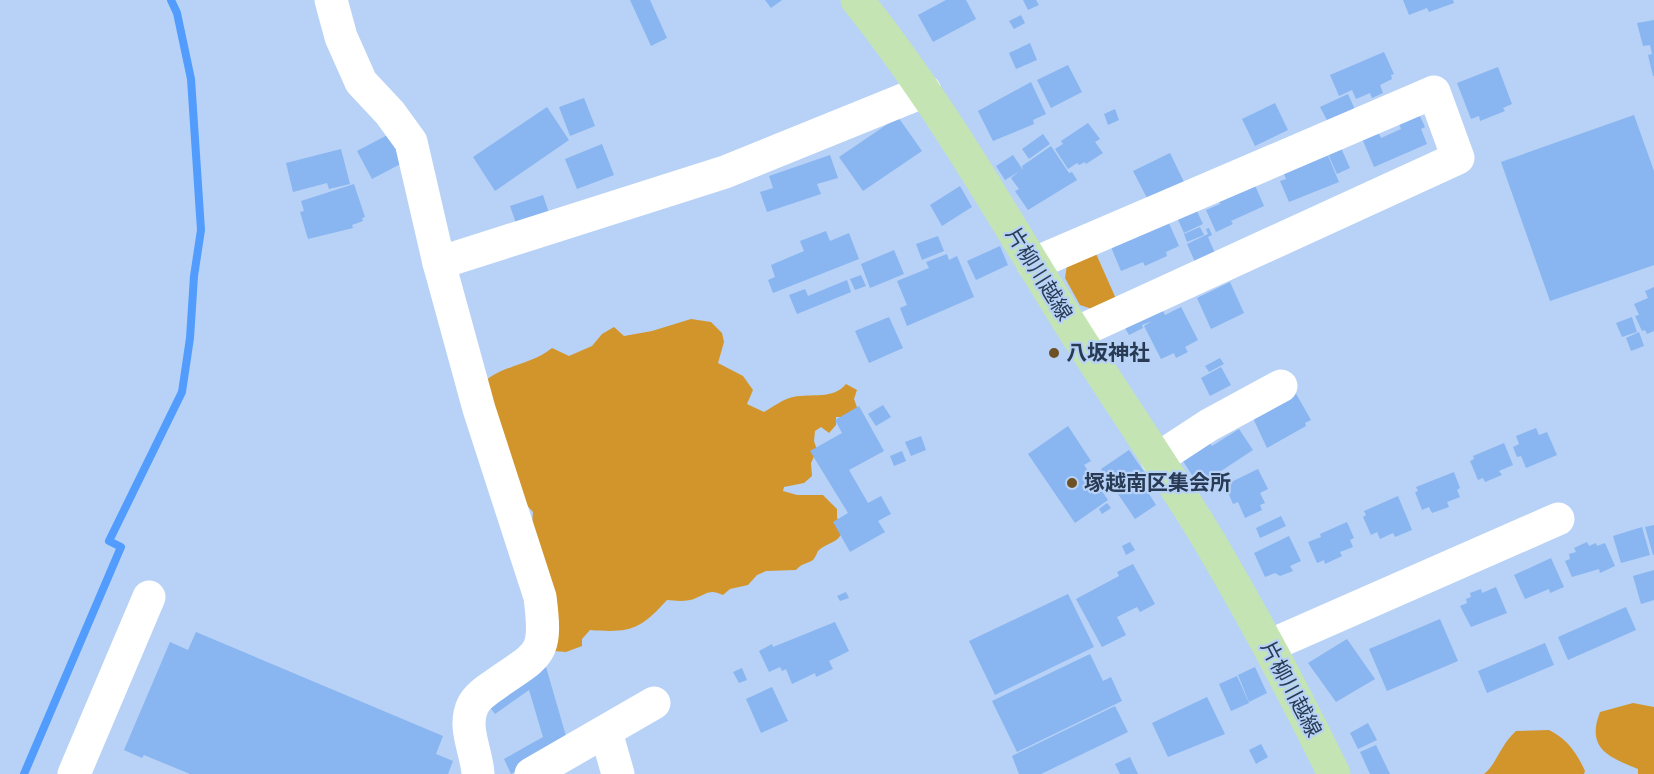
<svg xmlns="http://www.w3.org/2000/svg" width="1654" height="774" viewBox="0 0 1654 774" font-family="Poppins,'Noto Sans JP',sans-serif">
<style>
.green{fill:#d2952b}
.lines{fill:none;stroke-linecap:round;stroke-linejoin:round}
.stream{stroke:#519cfd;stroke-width:8}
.building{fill:#89b5f0}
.minor{stroke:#fff;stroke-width:33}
.major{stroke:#c4e4b4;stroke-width:33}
.poi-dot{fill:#6d5023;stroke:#b7d2f6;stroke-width:2}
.labels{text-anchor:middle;stroke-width:4.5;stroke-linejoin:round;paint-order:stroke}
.street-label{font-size:21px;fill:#293b54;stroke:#b7d2f6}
.poi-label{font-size:21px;font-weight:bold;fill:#293b54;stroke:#b7d2f6;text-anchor:start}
</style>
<rect width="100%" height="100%" fill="#b7d2f6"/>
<g class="green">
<path d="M1093,247L1117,301L1098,311L1080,305L1065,278L1068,259Z"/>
<path d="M691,319L711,322L722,333L724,342L718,363L743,376L753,390L747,404L764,412C773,407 783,399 793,397C812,393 833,400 846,384L857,390L854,399L858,410L845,417H836V425L829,433L821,427L815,431L814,441L817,450L811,463L812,476L804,483L784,487L783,491L797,495H823L837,509V518L843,525C842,544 830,540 818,551C817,553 815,558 813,560C807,564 802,563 796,570L766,571L757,575L748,585L730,589L723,595C710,589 708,593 696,598C688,602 676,601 667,600C640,630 630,633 590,630L582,639V646L566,652L554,651L532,525L533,512L520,498L484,382C503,365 531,365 552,348L569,356L592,346L602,334L614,327L624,336L652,331Z"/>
<path d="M1633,703L1654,707V774H1638V769C1608,757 1586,748 1600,712Z"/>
<path d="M1549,730C1568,740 1576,752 1585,771L1584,774H1484C1496,765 1501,744 1516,731Z"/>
</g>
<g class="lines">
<path class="stream" d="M24,774L121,547L109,541L182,392L190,338L194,276L201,230L191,79L177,13L171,0"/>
</g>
<g class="building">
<path d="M630,0H650L667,38L651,46Z"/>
<path d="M765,0H782L771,8Z"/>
<path d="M946,0H966L976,19L933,42L918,15Z"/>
<path d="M1023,0H1036L1039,5L1028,10Z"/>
<path d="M1403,0H1453L1454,3L1429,12L1427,8L1409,15Z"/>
<path d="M1021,15L1025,23L1014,29L1009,21Z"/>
<path d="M1654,20V76H1653L1648,55L1652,54L1650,45L1643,46L1637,23Z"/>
<path d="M1030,43L1037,60L1016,69L1009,53Z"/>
<path d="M1384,52L1394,74L1391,75L1392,79L1380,85L1383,93L1372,98L1370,93L1356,99L1352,90L1339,96L1330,75Z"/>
<path d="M1068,65L1082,92L1051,108L1037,80Z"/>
<path d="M1498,67L1512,104L1503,108L1505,111L1480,121L1479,116L1471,119L1457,83Z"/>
<path d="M1031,82L1046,114L1033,120L1034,124L993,141L978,111Z"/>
<path d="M1348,94L1357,114L1330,126L1320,107Z"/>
<path d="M584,98L595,126L570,136L559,107Z"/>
<path d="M1275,103L1288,130L1255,146L1242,119Z"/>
<path d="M547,107L569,140L495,191L473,157Z"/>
<path d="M1115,109L1119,120L1108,125L1104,114Z"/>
<path d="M1418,112L1425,127L1421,129L1427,144L1374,167L1361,136L1377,130L1381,138L1401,129L1398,121Z"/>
<path d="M1634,115L1654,171V265L1550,301L1501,162Z"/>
<path d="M898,117L922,151L863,191L839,157Z"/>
<path d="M1088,123L1100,139L1095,142L1103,153L1086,164L1085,162L1079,165L1077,163L1068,169L1055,149L1063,144L1061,141Z"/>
<path d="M395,131L410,159L372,179L357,151Z"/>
<path d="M1043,134L1050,144L1029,159L1022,149Z"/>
<path d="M602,144L614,175L577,189L565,159Z"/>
<path d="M1051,146L1069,173L1072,172L1077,180L1028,210L1015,191L1019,189L1011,178L1020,171L1005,180L996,166L1013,155L1023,170L1022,166Z"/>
<path d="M1341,148L1350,168L1337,174L1328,154Z"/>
<path d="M341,149L350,184L329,189L327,183L293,192L286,163Z"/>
<path d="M1326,151L1339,182L1289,202L1280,181L1286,179L1282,169Z"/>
<path d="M1170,153L1184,182L1148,200L1133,171Z"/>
<path d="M830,155L838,178L817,184L821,194L767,212L760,192L773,188L769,176Z"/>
<path d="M1254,183L1264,206L1231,221L1233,224L1216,232L1206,210L1220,204L1218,199Z"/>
<path d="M354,184L365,217L362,218L363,221L352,225L353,228L308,239L300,212L304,211L301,201Z"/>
<path d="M960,186L972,207L942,226L930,205Z"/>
<path d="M543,195L551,219L518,229L510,206Z"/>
<path d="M1195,207L1203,224L1184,233L1176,215Z"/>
<path d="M1168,221L1179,246L1166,252L1167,256L1145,266L1143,262L1121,271L1111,247Z"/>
<path d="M1200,227L1204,235L1187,242L1184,234Z"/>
<path d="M1209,228L1212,235L1208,237L1215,253L1195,262L1187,244L1208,234L1206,229Z"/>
<path d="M826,231L830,241L849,233L859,259L773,293L768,280L775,277L771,265L804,251L800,241Z"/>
<path d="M938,236L944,251L922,260L916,244Z"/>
<path d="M1000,246L1008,265L976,280L967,261Z"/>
<path d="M894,250L904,274L870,288L861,264Z"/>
<path d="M947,254L949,260L957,256L974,297L907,326L900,308L907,305L897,281L929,268L926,262Z"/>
<path d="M861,275L866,286L855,290L850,279Z"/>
<path d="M847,280L851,292L797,314L789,295L805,289L808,296Z"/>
<path d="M1230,282L1244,313L1211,329L1197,298Z"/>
<path d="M1654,287V331L1647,334L1645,330L1642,331L1635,316L1639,315L1634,304L1648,298L1645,291Z"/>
<path d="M1159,302L1165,315L1181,307L1198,340L1185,347L1188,352L1176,358L1174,353L1161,359L1144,326L1152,321L1142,325L1143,328L1129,335L1121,321Z"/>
<path d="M889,317L903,348L869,363L855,331Z"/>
<path d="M1632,317L1637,332L1622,337L1616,323Z"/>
<path d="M1639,332L1644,346L1631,351L1626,338Z"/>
<path d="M1220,358L1224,364L1209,372L1205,366Z"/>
<path d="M1221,367L1231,385L1210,396L1201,378Z"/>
<path d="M1295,392L1311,420L1305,423L1306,426L1267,448L1252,416Z"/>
<path d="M883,405L891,417L876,426L868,414Z"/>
<path d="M859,406L884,451L849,470L868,503L881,496L891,514L878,521L885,532L850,552L833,522L848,513L810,451L842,433L835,420Z"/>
<path d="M1068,426L1091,461L1084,465L1108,500L1075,523L1028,454Z"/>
<path d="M1536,428L1539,435L1547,432L1557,455L1526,468L1521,456L1517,457L1513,447L1519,444L1516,436Z"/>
<path d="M1239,429L1253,450L1218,473L1220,476L1201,489L1181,458L1208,441L1212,446Z"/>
<path d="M921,436L926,450L911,456L905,442Z"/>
<path d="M1504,443L1513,465L1499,471L1502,475L1485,482L1483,478L1478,480L1470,461L1474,459L1473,456Z"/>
<path d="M1129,450L1149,479L1142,483L1156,505L1135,519L1101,469Z"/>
<path d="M902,451L906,461L894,466L890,456Z"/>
<path d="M1258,469L1268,489L1260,493L1265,503L1260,505L1262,510L1245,518L1238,502L1233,504L1225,485Z"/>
<path d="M1454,472L1460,488L1457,490L1460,497L1447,502L1449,507L1432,513L1429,507L1422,510L1415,492L1418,491L1416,487Z"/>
<path d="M1398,496L1412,530L1395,537L1393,533L1380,539L1377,532L1371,535L1363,517L1366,515L1364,511Z"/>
<path d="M1107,503L1111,508L1102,514L1099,509Z"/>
<path d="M1281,516L1286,526L1260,538L1256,528Z"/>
<path d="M1347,522L1354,538L1350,540L1353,547L1340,552L1342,556L1325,564L1324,560L1317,563L1308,542L1321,537L1320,534Z"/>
<path d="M1654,525V555H1653L1645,527Z"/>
<path d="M1642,527L1650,555L1621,563L1613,536Z"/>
<path d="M1289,536L1301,561L1290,566L1293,571L1280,576L1275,573L1265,577L1254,553Z"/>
<path d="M1130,542L1135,550L1126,555L1122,546Z"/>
<path d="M1587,542L1589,546L1596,543L1597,546L1605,543L1615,566L1600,573L1599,569L1572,577L1565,561L1570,559L1569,554L1576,552L1574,548Z"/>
<path d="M1551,558L1564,587L1550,593L1549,589L1525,599L1514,575Z"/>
<path d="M1133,564L1155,604L1140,612L1137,607L1117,617L1126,635L1102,647L1076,599L1119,576L1117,572Z"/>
<path d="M1654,570V600L1641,604L1633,576Z"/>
<path d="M1496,587L1507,613L1471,627L1460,606L1467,603L1466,599L1471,597L1470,593L1481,589L1482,593Z"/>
<path d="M846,592L849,598L840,601L837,596Z"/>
<path d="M1068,594L1094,647L995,695L969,641Z"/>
<path d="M1626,607L1636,630L1568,660L1558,637Z"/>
<path d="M1440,619L1458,661L1387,691L1369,649Z"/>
<path d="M835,622L849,651L829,661L833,669L816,677L815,673L792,684L786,669L782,671L780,667L769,672L759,651L772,644L773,647Z"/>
<path d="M196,632L443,736L436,754L453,761L448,774H190L144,755L142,758L124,750L170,642L188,650Z"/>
<path d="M1347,639L1375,679L1336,702L1308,663Z"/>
<path d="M1545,643L1554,665L1487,693L1478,671Z"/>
<path d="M1090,654L1103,681L1111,677L1122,701L1017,752L992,701Z"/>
<path d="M544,660L568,743L511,774L504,759L543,737L529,690L495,714L485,701Z"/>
<path d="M1255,667L1267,693L1249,702L1238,675Z"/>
<path d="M742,668L747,680L739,683L733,672Z"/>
<path d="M1237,676L1249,703L1231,711L1219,684Z"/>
<path d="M772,687L788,721L761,733L746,699Z"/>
<path d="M1207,697L1225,734L1168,757L1152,723Z"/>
<path d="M1115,706L1128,732L1041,774H1019L1012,756Z"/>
<path d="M1368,723L1377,740L1358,749L1350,733Z"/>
<path d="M1261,744L1268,757L1256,764L1249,750Z"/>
<path d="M1376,745L1390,774H1370L1360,752Z"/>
<path d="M1130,757L1138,774H1120L1115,764Z"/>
</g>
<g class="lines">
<g class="minor">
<path d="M331,0L341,37L361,82L390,113L411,142L439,263L479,409L540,597C548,658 539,653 493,686C486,691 477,697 473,705C462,727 477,752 478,774"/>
<path d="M439,263L725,172L925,91"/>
<path d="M1033,264L1434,92L1458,158L1076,333"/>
<path d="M1157,459L1209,425L1281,386"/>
<path d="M1269,646L1558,519"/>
<path d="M606,732L618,774"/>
<path d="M74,774L149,597"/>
<path d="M531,774L654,703"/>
</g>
<path class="major" d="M857,0C940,103 1005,220 1075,332C1120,403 1168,472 1211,544C1255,619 1296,696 1334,774"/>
</g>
<g class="poi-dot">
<circle cx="1054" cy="353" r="6"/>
<circle cx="1072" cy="483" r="6"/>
</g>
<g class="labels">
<g class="street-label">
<text transform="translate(1039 274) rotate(58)" y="7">片柳川越線</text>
<text transform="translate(1291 689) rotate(62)" y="7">片柳川越線</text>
</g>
<g class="poi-label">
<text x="1066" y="360">八坂神社</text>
<text x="1084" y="490">塚越南区集会所</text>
</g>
</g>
</svg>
